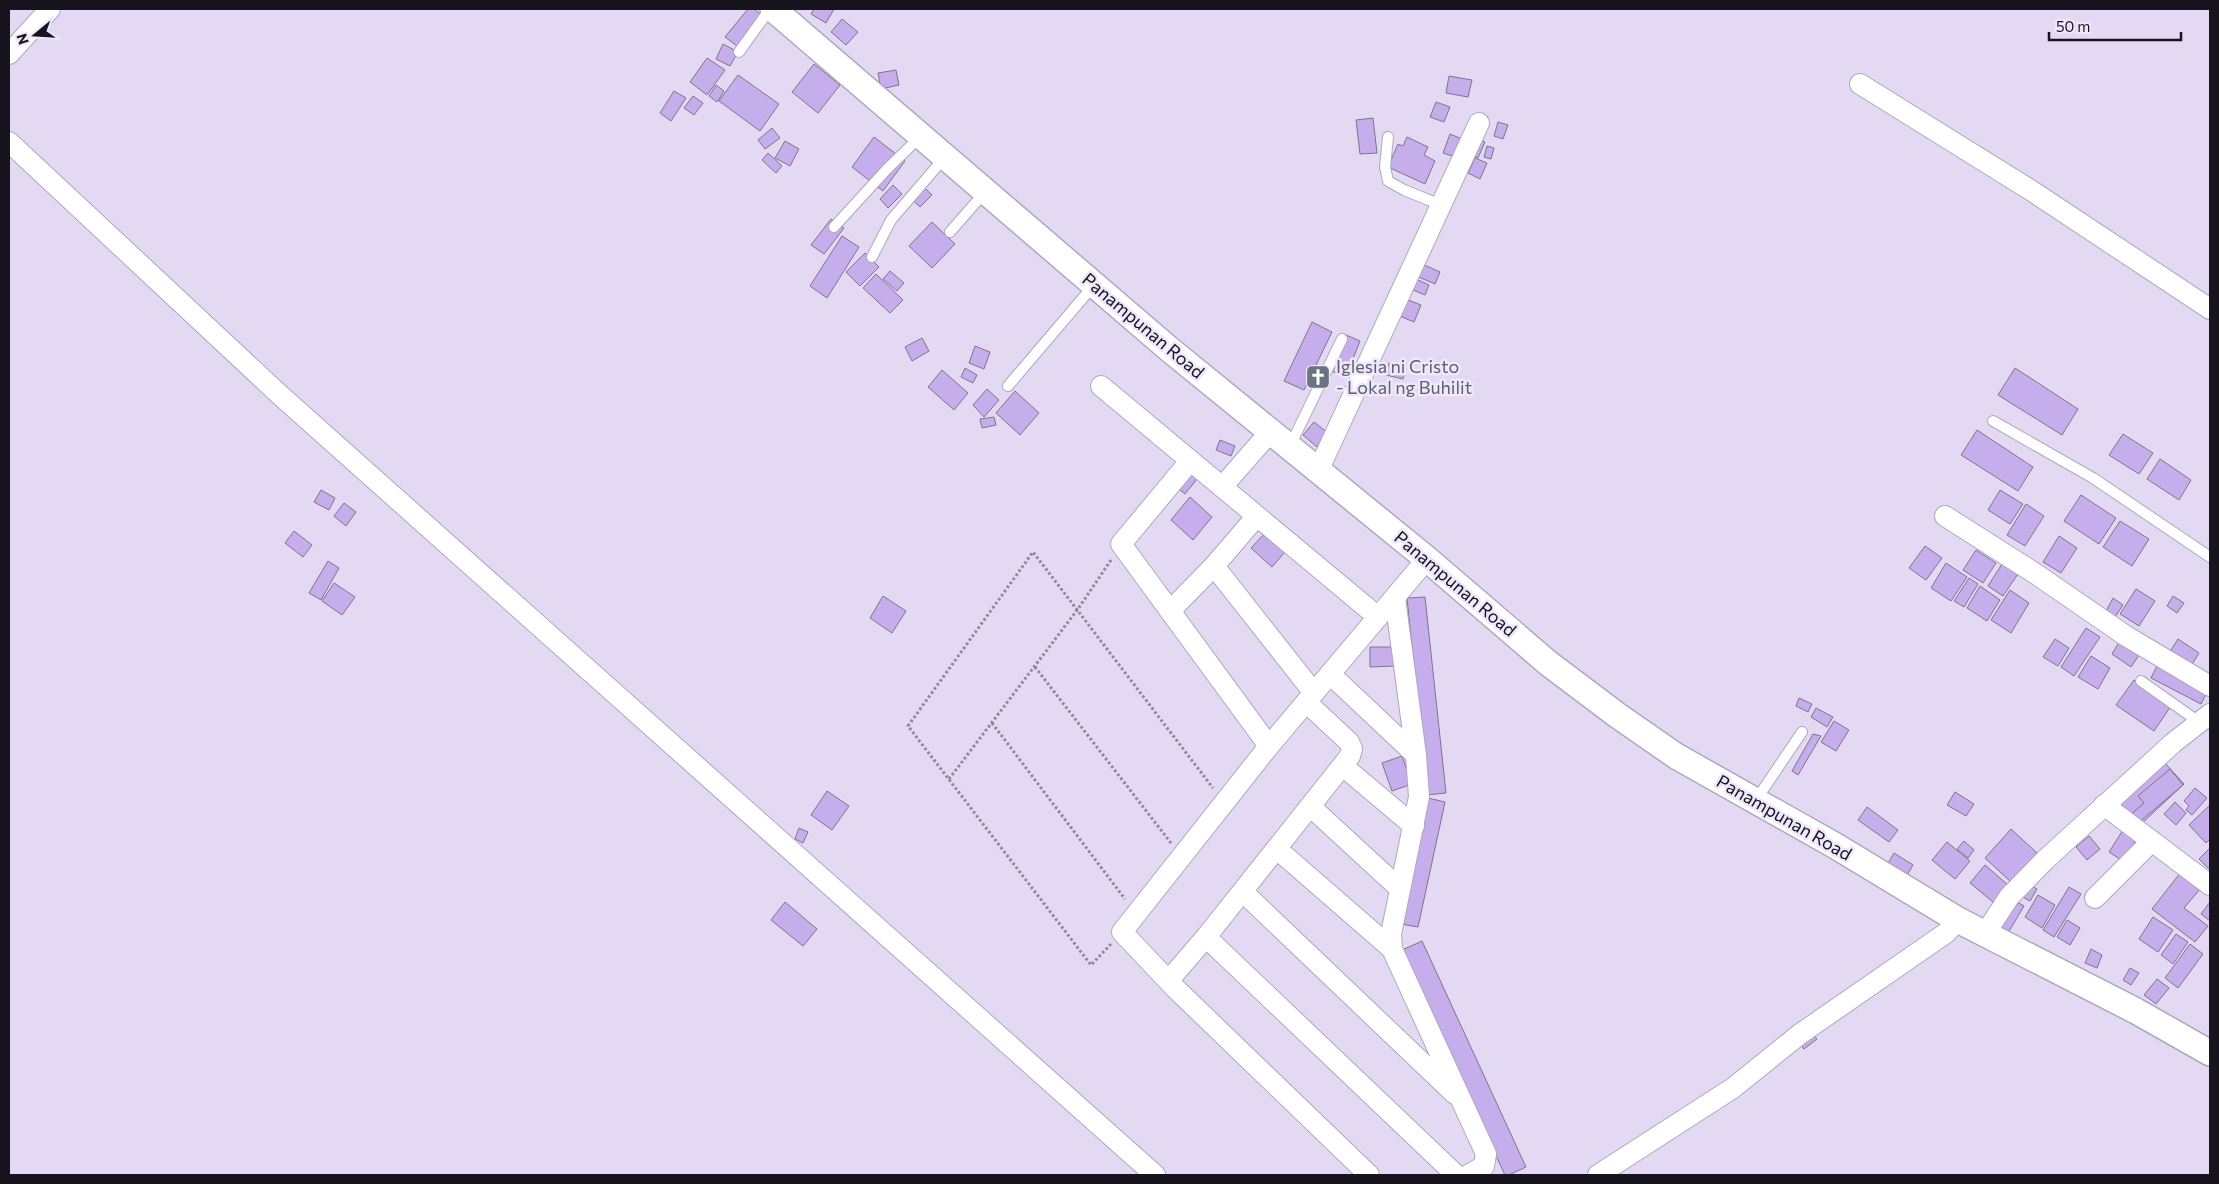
<svg xmlns="http://www.w3.org/2000/svg" width="2219" height="1184" viewBox="0 0 2219 1184" font-family="Commissioner,sans-serif">
<style>
.building{fill:#c6adeb;stroke:#7e758b}
.lines{fill:none;stroke-linecap:round;stroke-linejoin:round}
.service-casing{stroke:#b0a7bf;stroke-width:12}
.minor-casing{stroke:#b0a7bf;stroke-width:22}
.tertiary-casing{stroke:#b0a7bf;stroke-width:28}
.path{stroke:#8e8699;stroke-width:3;stroke-dasharray:2.5 2.5;stroke-linecap:butt}
.service{stroke:#fff;stroke-width:10}
.minor{stroke:#fff;stroke-width:20}
.tertiary{stroke:#fff;stroke-width:25}
.labels{text-anchor:middle;stroke-width:5;stroke-linejoin:round;paint-order:stroke}
.street-label{font-size:18px;fill:#17141d;stroke:#efe7fb}
.worship-label{font-size:18px;fill:#5b616d;stroke:#efe7fb;text-anchor:start}
</style>
<rect width="100%" height="100%" fill="#e3d9f2"/>
<g class="building">
<path d="M748,9H754L765,18L741,49L725,37Z"/>
<path d="M814,9H834L826,23L811,14Z"/>
<path d="M842,19L858,32L846,45L831,32Z"/>
<path d="M723,44L738,52L730,66L716,59Z"/>
<path d="M707,58L725,70L707,95L690,82Z"/>
<path d="M814,64L840,85L818,113L792,92Z"/>
<path d="M896,70L899,85L881,89L878,73Z"/>
<path d="M738,75L779,104L760,131L719,101Z"/>
<path d="M1449,76L1472,80L1468,97L1446,93Z"/>
<path d="M716,85L724,91L717,102L709,96Z"/>
<path d="M674,91L686,98L671,121L660,113Z"/>
<path d="M693,96L703,103L694,115L684,108Z"/>
<path d="M1436,102L1450,107L1444,122L1430,117Z"/>
<path d="M1373,118L1377,153L1360,154L1356,120Z"/>
<path d="M1498,122L1508,125L1503,139L1494,136Z"/>
<path d="M772,128L780,138L765,149L758,140Z"/>
<path d="M1450,134L1462,139L1455,157L1443,153Z"/>
<path d="M874,137L905,161L883,191L852,167Z"/>
<path d="M1407,137L1428,147L1424,155L1435,161L1425,184L1388,167L1398,144L1403,146Z"/>
<path d="M1475,137L1485,142L1478,158L1468,153Z"/>
<path d="M785,141L799,149L790,166L775,158Z"/>
<path d="M1487,146L1494,148L1491,159L1484,157Z"/>
<path d="M768,153L782,166L776,173L762,160Z"/>
<path d="M1475,158L1487,163L1480,179L1468,173Z"/>
<path d="M918,181L932,195L920,207L906,194Z"/>
<path d="M893,185L902,194L888,208L880,199Z"/>
<path d="M831,219L844,228L824,254L811,245Z"/>
<path d="M932,222L955,244L932,268L909,246Z"/>
<path d="M842,236L859,247L827,298L810,286Z"/>
<path d="M865,253L879,267L860,286L846,272Z"/>
<path d="M1420,263L1440,272L1435,284L1414,275Z"/>
<path d="M890,271L904,283L897,291L883,279Z"/>
<path d="M876,274L903,300L890,313L863,288Z"/>
<path d="M1416,279L1429,285L1425,295L1411,289Z"/>
<path d="M1403,298L1421,305L1414,322L1397,315Z"/>
<path d="M1312,322L1332,332L1304,390L1284,381Z"/>
<path d="M1346,335L1360,341L1346,377L1331,371Z"/>
<path d="M922,338L929,351L912,361L905,347Z"/>
<path d="M975,346L990,352L984,369L969,363Z"/>
<path d="M1389,363L1406,368L1403,379L1386,375Z"/>
<path d="M965,368L977,375L973,383L961,377Z"/>
<path d="M2015,368L2078,409L2062,435L1998,395Z"/>
<path d="M942,370L968,393L954,410L928,387Z"/>
<path d="M987,389L999,400L984,417L973,405Z"/>
<path d="M1015,391L1039,413L1020,435L996,413Z"/>
<path d="M994,417L996,425L982,428L980,419Z"/>
<path d="M1314,422L1328,433L1317,447L1303,435Z"/>
<path d="M1977,430L2033,467L2018,491L1961,455Z"/>
<path d="M2123,434L2153,453L2139,474L2109,455Z"/>
<path d="M1220,440L1235,446L1231,456L1216,450Z"/>
<path d="M2160,459L2191,480L2179,500L2147,479Z"/>
<path d="M1187,470L1197,479L1185,494L1174,485Z"/>
<path d="M321,490L335,498L329,510L314,502Z"/>
<path d="M2000,490L2023,504L2010,524L1988,510Z"/>
<path d="M2081,495L2116,518L2099,544L2064,521Z"/>
<path d="M1190,497L1212,517L1193,540L1171,520Z"/>
<path d="M344,503L356,512L346,526L334,516Z"/>
<path d="M2026,504L2044,516L2025,546L2007,535Z"/>
<path d="M2120,521L2149,539L2132,566L2103,547Z"/>
<path d="M294,531L312,545L303,557L285,543Z"/>
<path d="M1264,534L1285,552L1272,567L1251,548Z"/>
<path d="M2059,536L2077,548L2061,573L2043,562Z"/>
<path d="M1925,546L1942,558L1926,580L1909,568Z"/>
<path d="M1976,550L1996,563L1983,583L1963,570Z"/>
<path d="M328,561L339,568L321,600L309,593Z"/>
<path d="M1946,563L1967,577L1951,601L1931,588Z"/>
<path d="M2002,564L2018,574L2003,596L1988,586Z"/>
<path d="M1969,578L1978,584L1964,607L1954,601Z"/>
<path d="M334,583L355,597L342,615L322,601Z"/>
<path d="M1980,586L2000,600L1987,621L1967,608Z"/>
<path d="M2136,589L2155,601L2139,626L2120,614Z"/>
<path d="M2010,590L2029,603L2011,633L1991,620Z"/>
<path d="M883,596L906,611L892,633L870,618Z"/>
<path d="M2173,596L2184,603L2177,613L2167,606Z"/>
<path d="M1425,597L1446,793L1427,795L1407,598Z"/>
<path d="M2113,598L2123,605L2115,617L2106,611Z"/>
<path d="M2086,628L2100,637L2074,676L2061,667Z"/>
<path d="M2055,639L2069,648L2058,666L2043,657Z"/>
<path d="M2121,639L2141,652L2131,667L2112,654Z"/>
<path d="M2178,639L2199,653L2191,666L2169,653Z"/>
<path d="M1370,647H1395L1396,666L1370,667Z"/>
<path d="M2091,656L2110,668L2098,689L2078,677Z"/>
<path d="M2159,662L2209,688L2201,704L2151,678Z"/>
<path d="M2134,680L2171,706L2154,731L2116,705Z"/>
<path d="M1799,698L1812,704L1808,712L1796,706Z"/>
<path d="M1816,708L1833,717L1827,727L1811,717Z"/>
<path d="M1834,721L1849,730L1836,751L1821,742Z"/>
<path d="M1813,734L1821,736L1798,775L1792,771Z"/>
<path d="M1402,756L1412,784L1392,791L1382,763Z"/>
<path d="M2163,761L2184,784L2140,825L2119,803Z"/>
<path d="M2170,769L2183,785L2136,825L2129,816L2144,803L2138,796Z"/>
<path d="M2195,788L2207,798L2192,815L2186,810L2189,806L2184,801Z"/>
<path d="M827,791L849,806L832,830L811,815Z"/>
<path d="M1955,792L1974,804L1966,816L1947,805Z"/>
<path d="M1428,798L1445,802L1418,927L1401,924Z"/>
<path d="M2175,802L2186,813L2176,825L2164,814Z"/>
<path d="M2210,805V839L2206,843L2189,825Z"/>
<path d="M1867,807L1898,830L1889,842L1858,820Z"/>
<path d="M799,828L808,832L803,843L795,839Z"/>
<path d="M2011,829L2037,853L2011,882L1985,858Z"/>
<path d="M2123,830L2137,839L2123,861L2109,852Z"/>
<path d="M2089,836L2100,849L2087,860L2076,847Z"/>
<path d="M1964,841L1974,850L1968,858L1957,849Z"/>
<path d="M1947,842L1970,861L1955,879L1932,860Z"/>
<path d="M2210,848V870L2199,859Z"/>
<path d="M1894,853L1913,865L1903,882L1884,870Z"/>
<path d="M1985,865L2008,885L1993,902L1970,883Z"/>
<path d="M2181,872L2201,888L2184,908L2208,926L2195,942L2152,909Z"/>
<path d="M2026,883L2037,889L2030,901L2019,895Z"/>
<path d="M2069,887L2081,894L2054,937L2043,930Z"/>
<path d="M2038,895L2055,905L2042,928L2025,917Z"/>
<path d="M2012,899L2024,906L2005,938L1994,932Z"/>
<path d="M785,902L817,929L803,946L771,920Z"/>
<path d="M2210,902V921L2201,914Z"/>
<path d="M2153,917L2173,930L2158,952L2139,939Z"/>
<path d="M2067,920L2080,928L2070,945L2057,937Z"/>
<path d="M2176,934L2188,942L2173,964L2161,955Z"/>
<path d="M1422,941L1526,1167L1509,1175H1505L1400,951Z"/>
<path d="M2190,944L2203,954L2178,988L2165,978Z"/>
<path d="M2091,949L2102,955L2097,968L2085,963Z"/>
<path d="M2130,968L2139,973L2131,985L2123,980Z"/>
<path d="M2157,979L2169,988L2156,1004L2144,995Z"/>
<path d="M1810,1030L1817,1039L1804,1049L1797,1041Z"/>
</g>
<g class="lines">
<defs>
<g id="service">
<path d="M739,52L770,9"/>
<path d="M1388,137L1385,167L1388,181L1404,190L1441,205"/>
<path d="M834,227L887,169L921,136"/>
<path d="M950,232L985,192"/>
<path d="M872,257L891,220L945,157"/>
<path d="M1008,386L1094,285"/>
<path d="M1993,421L2093,478L2210,557"/>
<path d="M1290,446L1342,339"/>
<path d="M2141,681L2199,722"/>
<path d="M1756,800L1802,732"/>
</g>
<g id="minor">
<path d="M9,54L50,9"/>
<path d="M1860,84L2032,191L2210,309"/>
<path d="M9,142L280,395L1155,1175"/>
<path d="M1101,386L1378,617"/>
<path d="M1190,461L1121,544L1269,746"/>
<path d="M1318,471L1479,123"/>
<path d="M1222,487L1270,432"/>
<path d="M1945,516L2036,574L2126,636L2210,686"/>
<path d="M1214,566L1314,693"/>
<path d="M1395,598L1416,755L1419,797L1391,934L1392,949L1486,1154L1484,1166L1468,1175"/>
<path d="M1170,611L1214,566L1256,517"/>
<path d="M1330,674L1416,755"/>
<path d="M1343,766L1414,826"/>
<path d="M2104,805L2210,885"/>
<path d="M1311,807L1400,889"/>
<path d="M1277,849L1392,949"/>
<path d="M1243,892L1455,1094"/>
<path d="M2095,898L2152,841"/>
<path d="M1985,934L2009,897L2045,860L2173,743L2210,714"/>
<path d="M1206,937L1456,1175"/>
<path d="M1169,980L1206,937L1350,756L1352,749L1349,742L1306,702"/>
<path d="M1369,1175L1176,989L1122,932L1269,746L1427,559"/>
<path d="M1598,1175L1733,1088L1800,1034L1946,933L1958,920"/>
</g>
<path id="tertiary" d="M773,9L1169,349L1427,559L1548,663L1617,715L1676,756L1834,845L1958,920L2136,1011L2210,1053"/>
</defs>
<use href="#service" class="service-casing"/>
<use href="#minor" class="minor-casing"/>
<use href="#tertiary" class="tertiary-casing"/>
<g class="path">
<path d="M1035,667L1171,843"/>
<path d="M992,723L1125,899"/>
<path d="M949,779L1078,609L1111,560"/>
<path d="M1111,944L1091,965L908,726L1033,552L1213,788"/>
</g>
<use href="#service" class="service"/>
<use href="#minor" class="minor"/>
<use href="#tertiary" class="tertiary"/>
</g>
<defs>
<symbol id="church-square" viewBox="-11 -11 22 22"><rect x="-9" y="-9" width="18" height="18" rx="4" fill="#6b7280" stroke="#efe7fb"/><path d="M-1.2-6h2.4v3.5h3.3v2.4h-3.3V6h-2.4V-.1h-3.3v-2.4h3.3Z" fill="#fff"/></symbol>
</defs>
<g fill-rule="evenodd">
<use href="#church-square" x="1304" y="363" width="28" height="28"/>
</g>
<g class="labels">
<g class="street-label">
<text transform="translate(1143 326) rotate(40)" y="6">Panampunan Road</text>
<text transform="translate(1455 584) rotate(40)" y="6">Panampunan Road</text>
<text transform="translate(1784 818) rotate(30)" y="6">Panampunan Road</text>
</g>
<g class="worship-label">
<text x="1336" y="373">Iglesia ni Cristo<tspan x="1336" dy="21">- Lokal ng Buhilit</tspan></text>
</g>
</g>
<rect width="2219" height="1184" fill="none" stroke="#17141d" stroke-width="20"/>
<g transform="translate(35 35) rotate(252)" stroke="#efe7fb" stroke-width="4" paint-order="stroke">
<path d="M0-4L9 19L0 12L-9 19Z" fill="#17141d"/>
<text y="-8" font-size="14" font-weight="bold" text-anchor="middle" fill="#17141d">N</text>
</g>
<path d="M2049 32v8h132v-8" fill="none" stroke="#17141d" stroke-width="2.5"/>
<text x="2056" y="32" font-size="15" fill="#17141d" stroke="#efe7fb" stroke-width="4" paint-order="stroke">50 m</text>
</svg>
